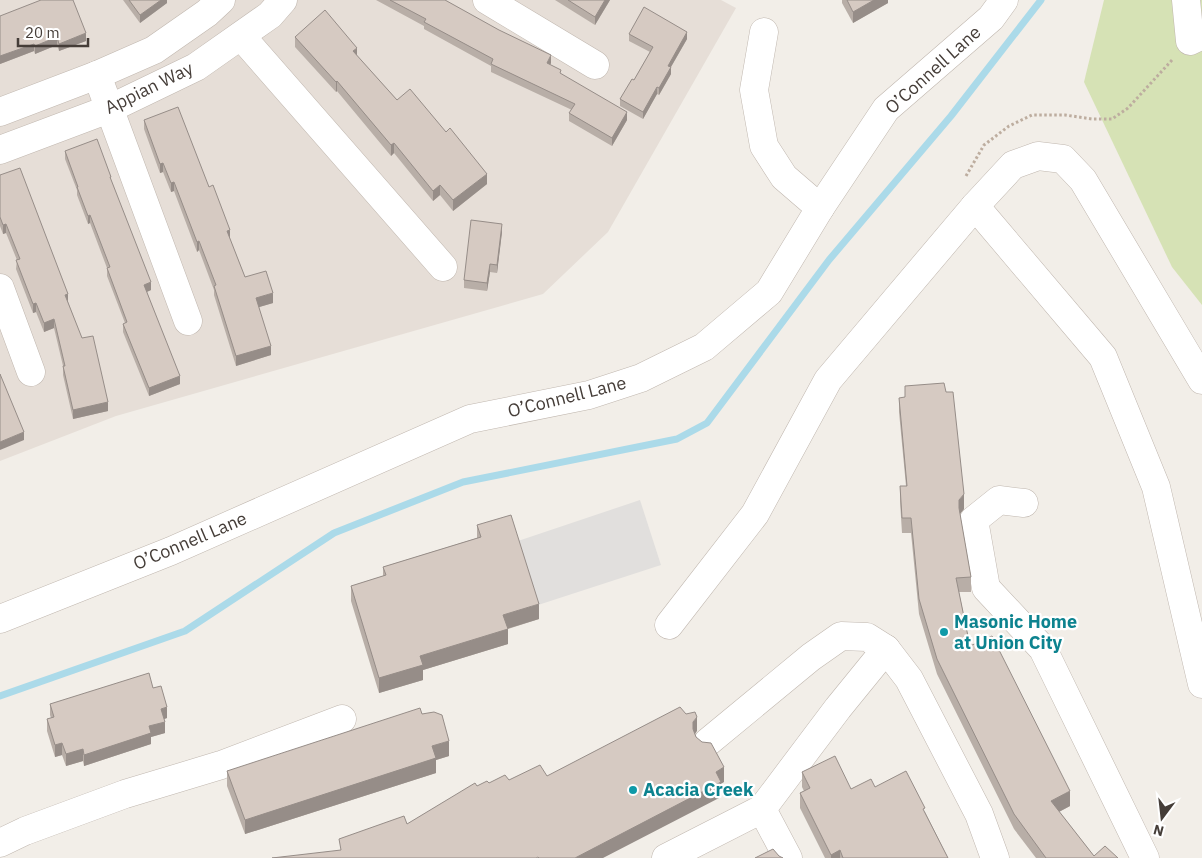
<svg xmlns="http://www.w3.org/2000/svg" width="1202" height="858" viewBox="0 0 1202 858" font-family="'IBM Plex Sans',sans-serif">
<style>
.residential{fill:#e6ded7}
.green{fill:#d6e2b5}
.parking{fill:#e1dfdd}
.lines{fill:none;stroke-linecap:round;stroke-linejoin:round}
.stream{stroke:#abdae9;stroke-width:7}
.minor-casing{stroke:#c0b7af;stroke-width:29}
.path{stroke:#bdad9f;stroke-width:3;stroke-dasharray:2.5 2.5;stroke-linecap:butt}
.minor{stroke:#fff;stroke-width:28}
.wall{fill:#b8aea7}
.shaded-wall{fill:#968d88}
.building{fill:#d6cac2;stroke:#968d88}
.culture-dot{fill:#0f9aa8;stroke:#fff;stroke-width:2}
.labels{text-anchor:middle;stroke-width:4.5;stroke-linejoin:round;paint-order:stroke}
.street-label{font-size:18px;fill:#453d38;stroke:#fff}
.culture-label{font-size:18px;font-weight:bold;fill:#0d838f;stroke:#fff;text-anchor:start}
</style>
<rect width="100%" height="100%" fill="#f2eee8"/>
<path class="residential" d="M0,0H721L736,8L608,232L543,294L116,416L0,461Z"/>
<path class="green" d="M1104,0H1202V305L1172,267L1084,82Z"/>
<path class="parking" d="M640,500L661,565L535,606L515,542Z"/>
<g class="lines">
<path class="stream" d="M0,696L185,631L334,533L463,482L677,439L707,423L829,260L951,116L1041,0"/>
<defs>
<g id="minor">
<path d="M487,0L595,65"/>
<path d="M1186,0L1190,41L1202,35"/>
<path d="M764,32L754,90L764,146L784,177L820,208"/>
<path d="M241,36L443,267"/>
<path d="M97,75L188,321"/>
<path d="M0,112L97,75L154,50L207,13L221,0"/>
<path d="M0,150L109,109L196,67L270,15L283,0"/>
<path d="M975,206L1103,357L1156,487L1202,684"/>
<path d="M0,288L31,372"/>
<path d="M1024,503L999,500L974,520L986,588L1043,649L1145,858"/>
<path d="M0,619L171,551L470,419L589,395L641,378L704,347L769,292L820,208L886,109L991,18L1004,0"/>
<path d="M669,625L755,514L828,380L975,206L1013,165L1038,156L1063,159L1083,180L1202,380"/>
<path d="M708,742L811,657L841,636L867,637L886,649L909,679L979,814L995,858"/>
<path d="M0,843L25,831L125,794L221,765L342,719"/>
<path d="M666,858L762,809"/>
<path d="M788,858L762,809L838,708L886,649"/>
</g>
</defs>
<use href="#minor" class="minor-casing"/>
<path class="path" d="M966,176L984,145L1009,126L1032,115H1065L1092,119H1112L1128,108L1173,59"/>
<use href="#minor" class="minor"/>
</g>
<g class="wall">
<path d="M123,0H167V3L140,23Z"/>
<path d="M376,0H445L551,63L550,65L561,74L627,120L612,146L569,121V113L572,110L491,72V66L424,29V26Z"/>
<path d="M555,0H610L595,25Z"/>
<path d="M842,0H888V3L853,23L842,3Z"/>
<path d="M0,16L86,41L59,51L57,45L35,54L34,51L0,64Z"/>
<path d="M629,34L687,39L671,67V74L659,95L657,94L643,119L620,106V99L634,80L650,52L629,41Z"/>
<path d="M295,37L357,56L397,100L487,184L453,211L440,195L433,201L394,153L391,156L337,91L336,92L295,47Z"/>
<path d="M144,120L209,187L230,239L245,277L273,303L259,307L271,355L236,366L214,295V290L199,250L197,252L174,191L171,192L163,172L160,173L144,129Z"/>
<path d="M65,151L111,177V180L151,290L147,292L180,384L149,396L123,332V324L125,323L107,276V268L90,223L88,224L77,195V190L65,159Z"/>
<path d="M0,175L68,302L108,411L73,419L63,375V366L54,328L44,332L36,312L33,313L16,269L17,260L6,233L3,234L0,226Z"/>
<path d="M502,232L497,273L490,272L487,291L464,288V280Z"/>
<path d="M899,398L964,509L960,514L971,577V592H959L970,646L1070,806L1059,812L1094,856L1118,858H1036L1014,829L937,674L919,614L911,533H902L900,501V486H906L899,412Z"/>
<path d="M477,525L539,619L508,629V644L423,670V680L379,693L351,601V586L383,576V567L477,538Z"/>
<path d="M153,688L167,718L164,719L165,733L151,737V744L84,766L83,761L66,766L62,755L55,757L47,731V719L51,718L50,715V704Z"/>
<path d="M422,714L449,756L436,760V773L245,834L227,786V771Z"/>
<path d="M802,772L851,789L875,787L925,812L948,858H825L800,808V793L804,791L802,787Z"/>
</g>
<g class="shaded-wall">
<path d="M161,0H167V3L140,23V15Z"/>
<path d="M605,0H610L595,25V17Z"/>
<path d="M874,0H888V3L853,23V12Z"/>
<path d="M687,32V39L668,72V66Z"/>
<path d="M86,33V41L59,51V44Z"/>
<path d="M57,37V45L35,54V46Z"/>
<path d="M34,44V51L0,64V56Z"/>
<path d="M357,48V58L353,51Z"/>
<path d="M551,55V63L547,71V63Z"/>
<path d="M671,67V74L659,95V88Z"/>
<path d="M337,81V91L336,92V82Z"/>
<path d="M657,87V94L643,119V112Z"/>
<path d="M627,112V120L612,146V138Z"/>
<path d="M394,143V153L391,156V145Z"/>
<path d="M163,163V172L160,173V164Z"/>
<path d="M487,174V184L453,211V200Z"/>
<path d="M174,182V191L171,192V183Z"/>
<path d="M440,185V195L433,201V191Z"/>
<path d="M90,215V223L88,224V216Z"/>
<path d="M6,224V233L3,234V225Z"/>
<path d="M502,224V232L497,273V265Z"/>
<path d="M230,230V239L227,240V231Z"/>
<path d="M199,241V250L197,252V242Z"/>
<path d="M490,264V272L487,291V283Z"/>
<path d="M151,282V290L144,293V285Z"/>
<path d="M273,293V303L256,308V298Z"/>
<path d="M68,294V303L65,295Z"/>
<path d="M36,303V312L33,313V304Z"/>
<path d="M54,319V328L44,332V323Z"/>
<path d="M271,346V355L236,366V356Z"/>
<path d="M180,376V384L149,396V388Z"/>
<path d="M108,402V411L73,419V410Z"/>
<path d="M24,432V440L0,450V442Z"/>
<path d="M964,494V509L959,515V500Z"/>
<path d="M539,604V619L503,630V615Z"/>
<path d="M508,629V644L423,670V680L379,693V678L420,656Z"/>
<path d="M167,707V718L161,720V709Z"/>
<path d="M697,717V731L693,737V722Z"/>
<path d="M165,722V733L151,737V744L84,766V755L149,726Z"/>
<path d="M449,741V756L436,760V773L245,834V820L432,746Z"/>
<path d="M62,743V755L55,757V745Z"/>
<path d="M83,749V761L66,766V754Z"/>
<path d="M724,767V782L721,784V797L603,858H575Z"/>
<path d="M1070,791V806L1051,816V801Z"/>
<path d="M840,850V858H831V855Z"/>
</g>
<g class="building">
<path d="M41,0H73L86,33L59,44L57,37L35,46L34,44L0,56V16Z"/>
<path d="M129,0H161L140,15Z"/>
<path d="M390,0H445L499,30L551,55L547,63L561,70L560,73L627,112L612,138L569,113L575,104L491,64L493,59L424,22L426,19Z"/>
<path d="M568,0H605L595,17Z"/>
<path d="M847,0H874L853,12Z"/>
<path d="M644,7L687,32L668,66L671,67L659,88L657,87L643,112L620,99L632,79L634,80L653,47L629,34Z"/>
<path d="M325,10L357,48L353,51L397,100L410,89L446,132L450,128L487,174L453,200L440,185L433,191L394,143L391,145L337,81L336,82L295,37Z"/>
<path d="M178,107L209,187L213,185L230,230L227,231L245,277L266,271L273,293L256,298L271,346L236,356L214,286L216,285L199,241L197,242L174,182L171,183L163,163L160,164L144,120Z"/>
<path d="M97,139L111,177H110L151,282L144,285L180,376L149,388L123,324L127,322L107,268L110,267L90,215L88,216L77,187H78L65,151Z"/>
<path d="M20,168L68,294L65,295L82,338L93,336L108,402L73,410L63,366H65L54,319L44,323L36,303L33,304L16,260L20,259L6,224L3,225L0,217V175Z"/>
<path d="M471,220L502,224L497,265L490,264L487,283L464,280Z"/>
<path d="M0,374L24,432L0,442Z"/>
<path d="M944,383L946,392H953L964,494L959,500V508L971,577L956,578L970,646L992,636L1070,791L1051,801L1094,856L1105,846L1118,858H1046L1014,814L937,659L919,599L911,518H902L900,486H907L899,398L905,397V386Z"/>
<path d="M511,515L539,604L503,615L508,629L420,656L423,665L379,678L351,586L386,575L383,567L481,537L477,525Z"/>
<path d="M149,673L153,688L161,686L167,707L161,709L165,722L149,726L151,733L84,755L83,749L66,754L62,743L55,745L47,719L54,717L50,704Z"/>
<path d="M680,707L686,714L695,712L697,717L693,722V729L696,737L702,742L711,743L724,767L716,772L721,782L575,858H539L538,857L536,858H272L341,850L339,839L404,816L407,824L475,783L477,786L487,781L489,783L505,775L509,780L540,765L547,776Z"/>
<path d="M420,708L422,714L434,712L442,715L449,741L432,746L436,758L245,820L227,771Z"/>
<path d="M835,756L851,789L871,779L875,787L906,771L925,808L923,809L948,858H843L840,850L831,855L800,793L810,788L802,772Z"/>
<path d="M773,849L779,856L783,858H755Z"/>
</g>
<g class="culture-dot">
<circle cx="944" cy="632" r="5"/>
<circle cx="633" cy="790" r="5"/>
</g>
<g class="labels">
<g class="street-label">
<text transform="translate(933 70) rotate(-42)" y="6">O’Connell Lane</text>
<text transform="translate(149 88) rotate(-26)" y="6">Appian Way</text>
<text transform="translate(567 397) rotate(-14)" y="6">O’Connell Lane</text>
<text transform="translate(190 541) rotate(-23)" y="6">O’Connell Lane</text>
</g>
<g class="culture-label">
<text x="954" y="628">Masonic Home<tspan x="954" dy="21">at Union City</tspan></text>
<text x="643" y="796">Acacia Creek</text>
</g>
</g>
<g transform="translate(1162 818) rotate(195)" stroke="#ffffff" stroke-width="4" paint-order="stroke">
<path d="M0-4L9 19L0 12L-9 19Z" fill="#453d38"/>
<text y="-8" font-size="14" font-weight="bold" text-anchor="middle" fill="#453d38">N</text>
</g>
<path d="M18 38v8h70v-8" fill="none" stroke="#453d38" stroke-width="2.5"/>
<text x="25" y="38" font-size="15" fill="#453d38" stroke="#ffffff" stroke-width="4" paint-order="stroke">20 m</text>
</svg>
